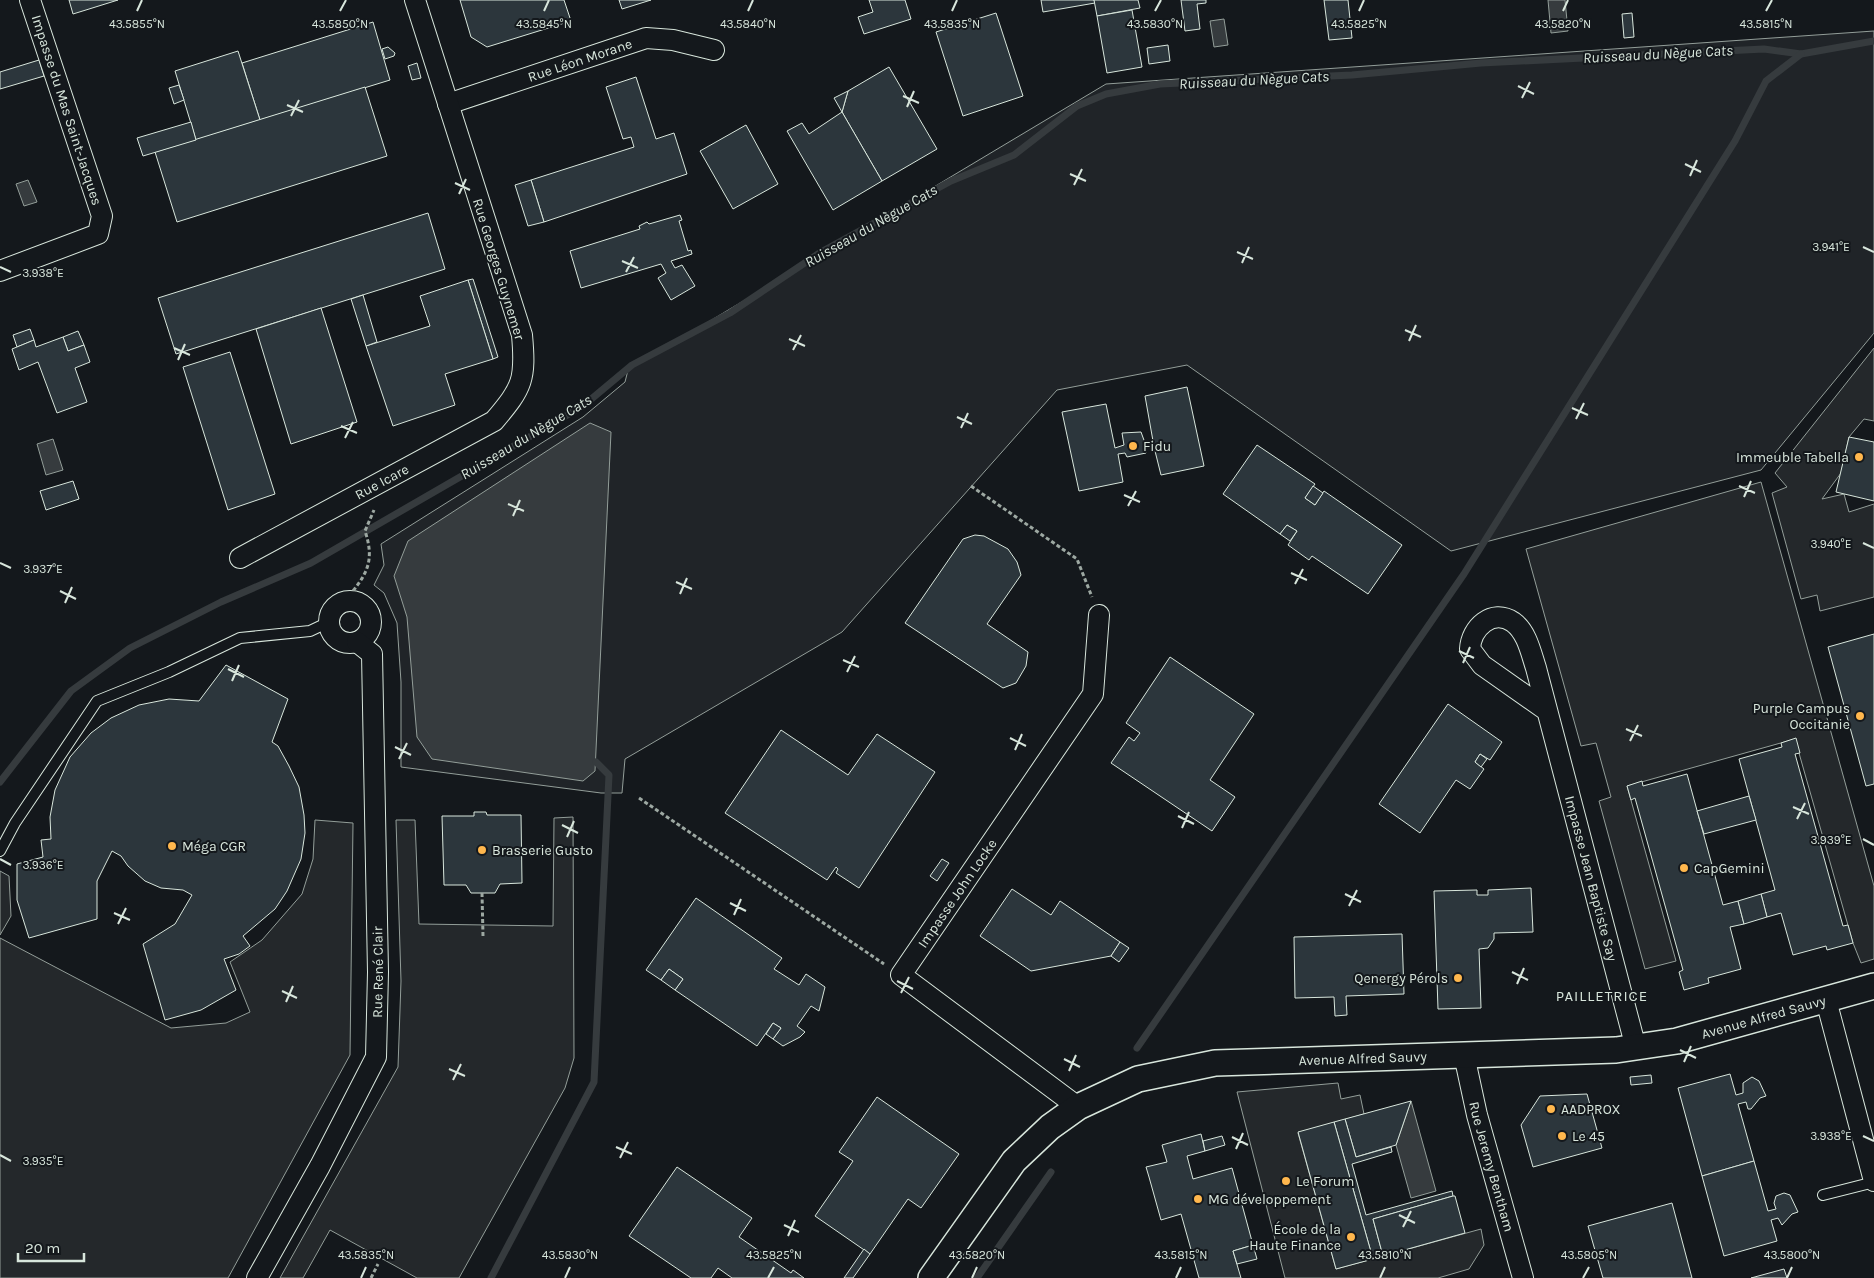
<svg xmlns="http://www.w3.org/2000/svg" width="1874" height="1278" viewBox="0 0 1874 1278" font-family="Karla,sans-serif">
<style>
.green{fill:#202428;stroke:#939e99}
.parking{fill:#24282b;stroke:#939e99}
.water{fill:#363b3e;stroke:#939e99}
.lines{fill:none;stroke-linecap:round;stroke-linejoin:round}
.stream{stroke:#363b3e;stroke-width:7}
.building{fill:#2c363c;stroke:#d8e6dc}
.service-casing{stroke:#d8e6dc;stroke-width:12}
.minor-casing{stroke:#d8e6dc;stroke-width:22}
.tertiary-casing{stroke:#d8e6dc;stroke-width:28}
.path{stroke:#9da8a2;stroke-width:3;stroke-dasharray:4 2.5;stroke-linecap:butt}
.service{stroke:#14181c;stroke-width:10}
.minor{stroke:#14181c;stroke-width:20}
.tertiary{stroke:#14181c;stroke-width:25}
.ticks{fill:none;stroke:#d8e6dc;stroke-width:2}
.poi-dot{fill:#ffb74d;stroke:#14181c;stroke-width:2}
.labels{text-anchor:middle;stroke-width:4;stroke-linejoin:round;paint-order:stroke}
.street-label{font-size:14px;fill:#d8e6dc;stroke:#14181c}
.poi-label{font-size:14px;fill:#d8e6dc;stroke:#14181c;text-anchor:start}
.water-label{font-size:15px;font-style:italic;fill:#d8e6dc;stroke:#14181c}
.neighbourhood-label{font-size:15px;letter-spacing:1px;fill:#d8e6dc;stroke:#14181c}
.ticks-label{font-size:12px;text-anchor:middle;fill:#d8e6dc;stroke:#14181c;stroke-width:4;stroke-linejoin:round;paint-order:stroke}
</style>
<rect width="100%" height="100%" fill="#14181c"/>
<path class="green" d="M1874,31V333L1761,470L1451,551L1187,365L1057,390L842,632L625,759L622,793H601L401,767V682L397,623L384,593L374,585L384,565L381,544L583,417L625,382L628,370L1106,84Z"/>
<g class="parking">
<path d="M1874,348V421L1864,419L1849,437L1841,473L1822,499L1844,494L1849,512L1874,504V597L1820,611L1817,595L1801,599L1772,493L1787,487L1775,473Z"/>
<path d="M1761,482L1874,886V959L1861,963L1853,943L1795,739L1627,786L1676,961L1645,969L1599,801L1611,797L1596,743L1581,746L1526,549Z"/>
<path d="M573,817L574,1058L565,1088L459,1278H417L330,1230L303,1278H280L398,1067L401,981L396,820H415L419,924L553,926L554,818Z"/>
<path d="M315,820L353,823L350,1055L228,1278H0V938L171,1028L226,1023L250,1012L230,962L262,940L302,894L313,859Z"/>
<path d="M0,871L9,876L11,916L0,935Z"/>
<path d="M1338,1083L1341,1099L1360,1095L1364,1114L1298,1133L1336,1269L1481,1229L1484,1245L1469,1269L1438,1278H1285L1237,1092Z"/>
</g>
<g class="water">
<path d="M1548,0H1565L1568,31L1551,33Z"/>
<path d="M1224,19L1228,45L1214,47L1210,21Z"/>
<path d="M28,180L37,202L24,206L16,184Z"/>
<path d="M590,423L611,432L595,771L583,781L432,759L417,737L407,617L394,576L408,541Z"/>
<path d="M53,439L63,470L46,475L37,444Z"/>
<path d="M1411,1101L1436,1191L1411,1198L1396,1145Z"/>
</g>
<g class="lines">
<g class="stream">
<path d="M0,782L71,691L130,648L221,602L311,563L583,406L632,365L730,313L821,252L951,181L1014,155L1077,106L1106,94L1160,84L1352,75L1481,63L1764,49L1801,54L1874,41"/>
<path d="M1137,1048L1464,574L1735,141L1766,81L1801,54"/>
<path d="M491,1278L594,1082L609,775L596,762"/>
<path d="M977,1278L1051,1172"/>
</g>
</g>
<g class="building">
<path d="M69,0H118L73,14Z"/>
<path d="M460,0H564L571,21L487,47L471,37Z"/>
<path d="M619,0H651L622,9Z"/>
<path d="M869,0H905L911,19L864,34L858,17L873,12Z"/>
<path d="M1041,0H1094L1095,3L1043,12Z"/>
<path d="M1094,0H1138L1140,8L1097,16Z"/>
<path d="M1181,0H1206V3L1197,4L1200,29L1185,31Z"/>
<path d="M1324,0H1348L1352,38L1329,40Z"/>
<path d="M1132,10L1142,67L1107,73L1097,16Z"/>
<path d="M996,13L1023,96L963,116L936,32Z"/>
<path d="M1632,13L1634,37L1624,38L1622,14Z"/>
<path d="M373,22L390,80L260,120L242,63Z"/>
<path d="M1168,45L1170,61L1149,64L1147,48Z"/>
<path d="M388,47L395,53L394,56L385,59L382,49Z"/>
<path d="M238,51L260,120L196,140L175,71Z"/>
<path d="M39,60L44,76L0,89V72Z"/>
<path d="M417,63L421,78L412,80L408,66Z"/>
<path d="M889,67L937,149L882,181L842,112L848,91Z"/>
<path d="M636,77L656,139L674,133L687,174L544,222L531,180L634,147L631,137L623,139L606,87Z"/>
<path d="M179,85L184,100L174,104L169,88Z"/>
<path d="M365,87L387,156L177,222L155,152Z"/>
<path d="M848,91L842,112L834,98Z"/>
<path d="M842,112L882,181L833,210L787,131L802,123L809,134Z"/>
<path d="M191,122L196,140L143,156L137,138Z"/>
<path d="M746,125L778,184L733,209L700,151Z"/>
<path d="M531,180L544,222L528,226L515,185Z"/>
<path d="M428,213L445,269L176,354L158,298Z"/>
<path d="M680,215L682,220L679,221L688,251L691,250L692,254L671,261L675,268L682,265L695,286L671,300L658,278L666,273L661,264L581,288L570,251L640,229L639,226L647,222L649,224Z"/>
<path d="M473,279L498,357L493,359L468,280Z"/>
<path d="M468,280L493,359L445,374L455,405L393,426L366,346L430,326L420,296Z"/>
<path d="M363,295L377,342L366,346L351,299Z"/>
<path d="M321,308L357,422L291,444L256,329Z"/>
<path d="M30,329L34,340L17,347L13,335Z"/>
<path d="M78,331L84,345L68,351L63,337Z"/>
<path d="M63,337L68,351L84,345L90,362L75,368L87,402L57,413L38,362L19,370L12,349L34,340L36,347Z"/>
<path d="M230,352L275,494L228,510L183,367Z"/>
<path d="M1187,387L1204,466L1161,475L1154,447L1145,449L1146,453L1127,457L1125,453L1118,454L1123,482L1079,491L1062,412L1106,404L1115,448L1124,445L1122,433L1141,432L1145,443L1153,441L1145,396Z"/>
<path d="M1849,437L1874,442V501L1836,492Z"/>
<path d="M1257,445L1315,484L1305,498L1315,505L1324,491L1402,545L1368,594L1312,556L1309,560L1288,545L1297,531L1287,525L1280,534L1223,494Z"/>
<path d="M73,481L79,499L46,510L40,491Z"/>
<path d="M1313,486L1323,493L1315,505L1305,498Z"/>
<path d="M1287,525L1297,531L1290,541L1280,534Z"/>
<path d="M975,535L984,536L1008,549L1017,562L1021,575L987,624L1028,652L1026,666L1016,683L1003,688L905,623L963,539Z"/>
<path d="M1874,634V784L1866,786L1828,647Z"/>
<path d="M1170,657L1254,714L1210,780L1235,797L1212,831L1111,763L1129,737L1134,741L1140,733L1126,723Z"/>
<path d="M226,665L288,699L272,742L278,746L289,766L299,787L304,815L305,833L301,859L287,891L275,909L243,936L250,946L239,954L224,959L236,990L201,1010L165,1020L143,944L175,924L192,895L183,890L161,888L145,881L128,866L121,856L112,851L97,881V919L29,938L17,900V864L43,857L41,840L51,839L50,817L55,790L70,757L91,733L111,718L139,705L169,699L199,701Z"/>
<path d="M1448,704L1502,742L1490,760L1480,754L1475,762L1484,769L1470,789L1456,780L1420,833L1379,804Z"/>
<path d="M781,730L848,775L877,734L935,772L859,888L836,873L838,869L836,867L827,880L725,813Z"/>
<path d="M1796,738L1800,753L1795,754L1843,926L1848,925L1853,943L1827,950L1826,946L1793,955L1781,913L1767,917L1761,894L1775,890L1739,759L1782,747L1781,743Z"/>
<path d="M1480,754L1487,759L1481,767L1475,762Z"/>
<path d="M1687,774L1723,905L1738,901L1744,924L1730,927L1741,969L1708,978L1709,983L1684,990L1679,972L1683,970L1635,798L1631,800L1627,786L1642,781L1643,786Z"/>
<path d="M1749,796L1756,820L1704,834L1697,811Z"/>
<path d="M474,812H486L487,815H521L522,883L500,884L495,893H471L466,885H444L442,816H474Z"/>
<path d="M942,859L949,863L937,881L930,876Z"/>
<path d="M1531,888L1533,932L1494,933V939L1488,948L1479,949L1481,1008L1438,1009L1434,891L1477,890V895H1488V890Z"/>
<path d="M1012,889L1051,915L1060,901L1120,942L1111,956L1031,971L980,936Z"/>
<path d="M1761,894L1767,917L1744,924L1738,901Z"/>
<path d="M696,898L782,958L774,969L799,985L806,974L825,987L819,1011L811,1006L797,1026L805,1032L800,1037L783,1046L773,1039L781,1028L773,1023L757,1046L675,990L683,979L669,969L661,980L646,970Z"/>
<path d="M1402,934L1404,994L1346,996L1347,1015L1335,1016L1334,997L1295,998L1294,937Z"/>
<path d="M1120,942L1129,948L1119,962L1111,956Z"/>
<path d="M669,969L683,979L675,990L661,980Z"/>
<path d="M773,1023L781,1028L773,1039L766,1034Z"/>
<path d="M1730,1074L1736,1095L1743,1093V1083L1752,1077L1759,1081L1766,1096L1760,1098L1751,1109H1748L1746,1102L1738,1104L1754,1161L1702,1176L1678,1088Z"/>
<path d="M1651,1075L1652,1083L1631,1085L1630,1077Z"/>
<path d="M1587,1094L1602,1148L1533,1167L1521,1125L1540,1096Z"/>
<path d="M877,1097L959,1154L921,1208L908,1199L870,1254L815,1216L853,1161L839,1152Z"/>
<path d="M1411,1101L1396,1145L1356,1157L1345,1119Z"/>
<path d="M1345,1119L1356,1157L1391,1147L1392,1152L1352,1164L1366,1215L1452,1191L1453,1196L1373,1219L1383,1256L1373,1259L1334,1122Z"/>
<path d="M1334,1122L1373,1259L1336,1269L1298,1132Z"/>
<path d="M1201,1134L1205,1151L1187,1156L1193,1179L1232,1168L1253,1245L1233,1251L1241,1278H1199L1181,1214L1161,1220L1149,1177L1146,1167L1167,1162L1162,1145Z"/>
<path d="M1222,1136L1225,1145L1205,1151L1203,1141Z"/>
<path d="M1754,1161L1768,1211L1776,1209L1774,1203L1776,1196L1784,1193L1790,1195L1798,1212L1792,1214L1782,1225L1778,1218L1771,1220L1777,1241L1724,1256L1702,1176Z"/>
<path d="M677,1167L752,1218L739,1237L791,1273L793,1270L804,1278H732L718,1268L711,1278H691L629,1236Z"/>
<path d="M1453,1196H1455L1465,1233L1383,1256L1373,1219Z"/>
<path d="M1672,1203L1692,1278H1603L1588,1226Z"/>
<path d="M1253,1245L1257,1259L1237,1264L1233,1251Z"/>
<path d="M864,1249L870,1254L853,1278H844Z"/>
<path d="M1784,1269L1787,1278H1751Z"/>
</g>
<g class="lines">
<defs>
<g id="service">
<path d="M0,851L15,823L97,701L169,672L240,638L310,631L329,622"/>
<path d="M1823,1195L1874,1182"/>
</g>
<g id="minor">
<path id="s1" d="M448,104L646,38L673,40L714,50"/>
<path d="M0,271L98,234L102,216L30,0"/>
<path id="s2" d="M240,558L494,421C523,387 526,379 522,335L415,0"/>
<circle cx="350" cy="622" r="21"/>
<path id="s3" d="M1546,710L1482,665L1470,649C1471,628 1492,608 1513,622C1527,632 1531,653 1536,668L1636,1048"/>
<path d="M1826,1000L1874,1181"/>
<path id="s4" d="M1464,1055L1477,1115L1523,1278"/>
<path id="s5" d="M1078,1107L901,975L1093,694L1099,615"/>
<path id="s6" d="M257,1278L320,1166L376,1057L378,972L372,654L357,642"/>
</g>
<g id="tertiary">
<path id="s7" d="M931,1278L1014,1161L1050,1127L1078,1107L1138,1079L1215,1063L1616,1050L1677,1041L1874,986"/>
</g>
</defs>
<use href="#service" class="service-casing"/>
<use href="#minor" class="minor-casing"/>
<use href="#tertiary" class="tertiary-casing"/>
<g class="path">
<path d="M971,486L1077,559L1092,597"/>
<path d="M345,601C365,576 376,564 365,531L374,510"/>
<path d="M639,798L884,964"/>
<path d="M482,893L483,936"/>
<path d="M371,1278L378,1264"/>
</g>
<use href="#service" class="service"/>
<use href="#minor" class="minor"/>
<use href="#tertiary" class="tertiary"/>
</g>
<path class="ticks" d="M137,11L142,0M340,11L346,0M544,11L549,0M748,11L753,0M952,11L957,0M1155,11L1161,0M1359,11L1364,0M1563,11L1568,0M1766,11L1772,0M1518,86L1534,94M903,96L919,103M1522,98L1530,82M287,105L303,112M907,107L914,91M291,116L299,100M1685,164L1701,172M1070,174L1086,181M1690,176L1697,160M455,183L470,190M1074,185L1082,169M459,194L466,179M1863,247L1874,252M1237,252L1253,259M622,261L638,268M1242,263L1249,247M0,267L11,272M626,272L634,257M1405,330L1421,337M789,339L805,346M1409,341L1416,325M174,348L190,355M793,350L801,335M178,360L185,344M1572,408L1588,415M957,417L972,424M1576,419L1584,403M341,426L357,433M961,428L968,413M345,438L353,422M1739,486L1755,493M1124,495L1140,502M1744,497L1751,481M508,504L524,511M1128,506L1136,491M513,516L520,500M1863,543L1874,548M0,563L11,568M1291,573L1307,580M676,582L692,589M1295,584L1303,569M60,591L76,599M680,594L687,578M65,603L72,587M1459,651L1474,658M843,660L859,667M1463,663L1470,647M228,669L244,677M847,672L855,656M232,681L239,665M1626,729L1642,736M1010,738L1026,746M1630,741L1638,725M395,747L411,755M1015,750L1022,734M399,759L407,743M1793,807L1809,814M1178,816L1194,824M1797,819L1805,803M562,825L578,833M1182,828L1189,812M567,837L574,821M1863,839L1874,845M0,859L11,865M1345,894L1361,902M730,903L746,911M1349,906L1357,890M114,913L130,920M734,915L741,899M118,924L126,908M1512,972L1528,980M897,981L913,989M1517,984L1524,968M282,991L297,998M901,993L909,977M286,1002L293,986M1680,1050L1696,1058M1064,1059L1080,1067M1684,1062L1691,1046M449,1069L465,1076M1069,1071L1076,1055M453,1080L461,1064M1863,1136L1874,1141M1232,1137L1248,1145M616,1147L632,1154M1236,1149L1243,1133M0,1155L11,1161M620,1158L628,1142M1399,1215L1415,1223M784,1225L799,1232M1403,1227L1411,1211M788,1236L795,1220M361,1278L366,1267M565,1278L570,1267M768,1278L774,1267M972,1278L977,1267M1176,1278L1181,1267M1380,1278L1385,1267M1583,1278L1589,1267M1787,1278L1792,1267"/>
<g class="poi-dot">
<circle cx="1133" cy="446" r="5"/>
<circle cx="1859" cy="457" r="5"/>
<circle cx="1860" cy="716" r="5"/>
<circle cx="172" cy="846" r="5"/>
<circle cx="482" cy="850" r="5"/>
<circle cx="1684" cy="868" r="5"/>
<circle cx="1458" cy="978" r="5"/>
<circle cx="1551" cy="1109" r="5"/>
<circle cx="1562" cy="1136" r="5"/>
<circle cx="1286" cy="1181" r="5"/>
<circle cx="1198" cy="1199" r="5"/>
<circle cx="1351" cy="1237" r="5"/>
</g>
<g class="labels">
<g class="street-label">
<text dy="5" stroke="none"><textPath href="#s1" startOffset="139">Rue Léon Morane</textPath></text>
<text transform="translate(67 110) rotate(72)" y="5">Impasse du Mas Saint-Jacques</text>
<text transform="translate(499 269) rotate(73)" y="5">Rue Georges Guynemer</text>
<text dy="5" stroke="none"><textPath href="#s2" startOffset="161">Rue Icare</textPath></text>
<text dy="5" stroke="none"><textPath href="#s3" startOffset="430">Impasse Jean Baptiste Say</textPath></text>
<text dy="5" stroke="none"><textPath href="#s5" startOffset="320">Impasse John Locke</textPath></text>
<text dy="5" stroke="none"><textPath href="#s6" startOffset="336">Rue René Clair</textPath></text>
<text dy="5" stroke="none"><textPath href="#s7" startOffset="925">Avenue Alfred Sauvy</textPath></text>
<text dy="5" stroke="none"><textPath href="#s7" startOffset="520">Avenue Alfred Sauvy</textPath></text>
<text dy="5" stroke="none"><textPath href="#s4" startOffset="115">Rue Jeremy Bentham</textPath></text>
</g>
<g class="poi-label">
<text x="1143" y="451">Fidu</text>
<text x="1849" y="462" text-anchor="end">Immeuble Tabella</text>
<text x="1850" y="713" text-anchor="end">Purple Campus<tspan x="1850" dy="16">Occitanie</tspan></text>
<text x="182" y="851">Méga CGR</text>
<text x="492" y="855">Brasserie Gusto</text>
<text x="1694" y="873">CapGemini</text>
<text x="1448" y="983" text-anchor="end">Qenergy Pérols</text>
<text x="1561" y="1114">AADPROX</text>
<text x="1572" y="1141">Le 45</text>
<text x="1296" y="1186">Le Forum</text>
<text x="1208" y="1204">MG développement</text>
<text x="1341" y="1234" text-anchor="end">École de la<tspan x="1341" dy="16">Haute Finance</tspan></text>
</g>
<g class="water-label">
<text transform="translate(1658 54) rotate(-3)" y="5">Ruisseau du Nègue Cats</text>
<text transform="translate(1254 80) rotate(-3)" y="5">Ruisseau du Nègue Cats</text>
<text transform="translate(871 226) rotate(-30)" y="5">Ruisseau du Nègue Cats</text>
<text transform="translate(526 437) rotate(-31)" y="5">Ruisseau du Nègue Cats</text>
</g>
<g class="neighbourhood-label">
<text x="1602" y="1001">PAILLETRICE</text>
</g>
</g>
<g class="ticks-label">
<text x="137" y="28">43.5855°N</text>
<text x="340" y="28">43.5850°N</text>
<text x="544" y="28">43.5845°N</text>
<text x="748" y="28">43.5840°N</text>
<text x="952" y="28">43.5835°N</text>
<text x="1155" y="28">43.5830°N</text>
<text x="1359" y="28">43.5825°N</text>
<text x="1563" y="28">43.5820°N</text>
<text x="1766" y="28">43.5815°N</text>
<text x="1831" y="251">3.941°E</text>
<text x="43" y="277">3.938°E</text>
<text x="1831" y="548">3.940°E</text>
<text x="43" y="573">3.937°E</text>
<text x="1831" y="844">3.939°E</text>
<text x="43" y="869">3.936°E</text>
<text x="1831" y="1140">3.938°E</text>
<text x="43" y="1165">3.935°E</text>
<text x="366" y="1259">43.5835°N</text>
<text x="570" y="1259">43.5830°N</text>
<text x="774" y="1259">43.5825°N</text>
<text x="977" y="1259">43.5820°N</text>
<text x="1181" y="1259">43.5815°N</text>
<text x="1385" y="1259">43.5810°N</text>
<text x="1589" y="1259">43.5805°N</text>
<text x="1792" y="1259">43.5800°N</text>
</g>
<path d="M18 1253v8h66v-8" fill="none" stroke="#d8e6dc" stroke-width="2.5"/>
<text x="25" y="1253" font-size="15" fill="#d8e6dc" stroke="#14181c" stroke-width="4" paint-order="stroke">20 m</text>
</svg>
